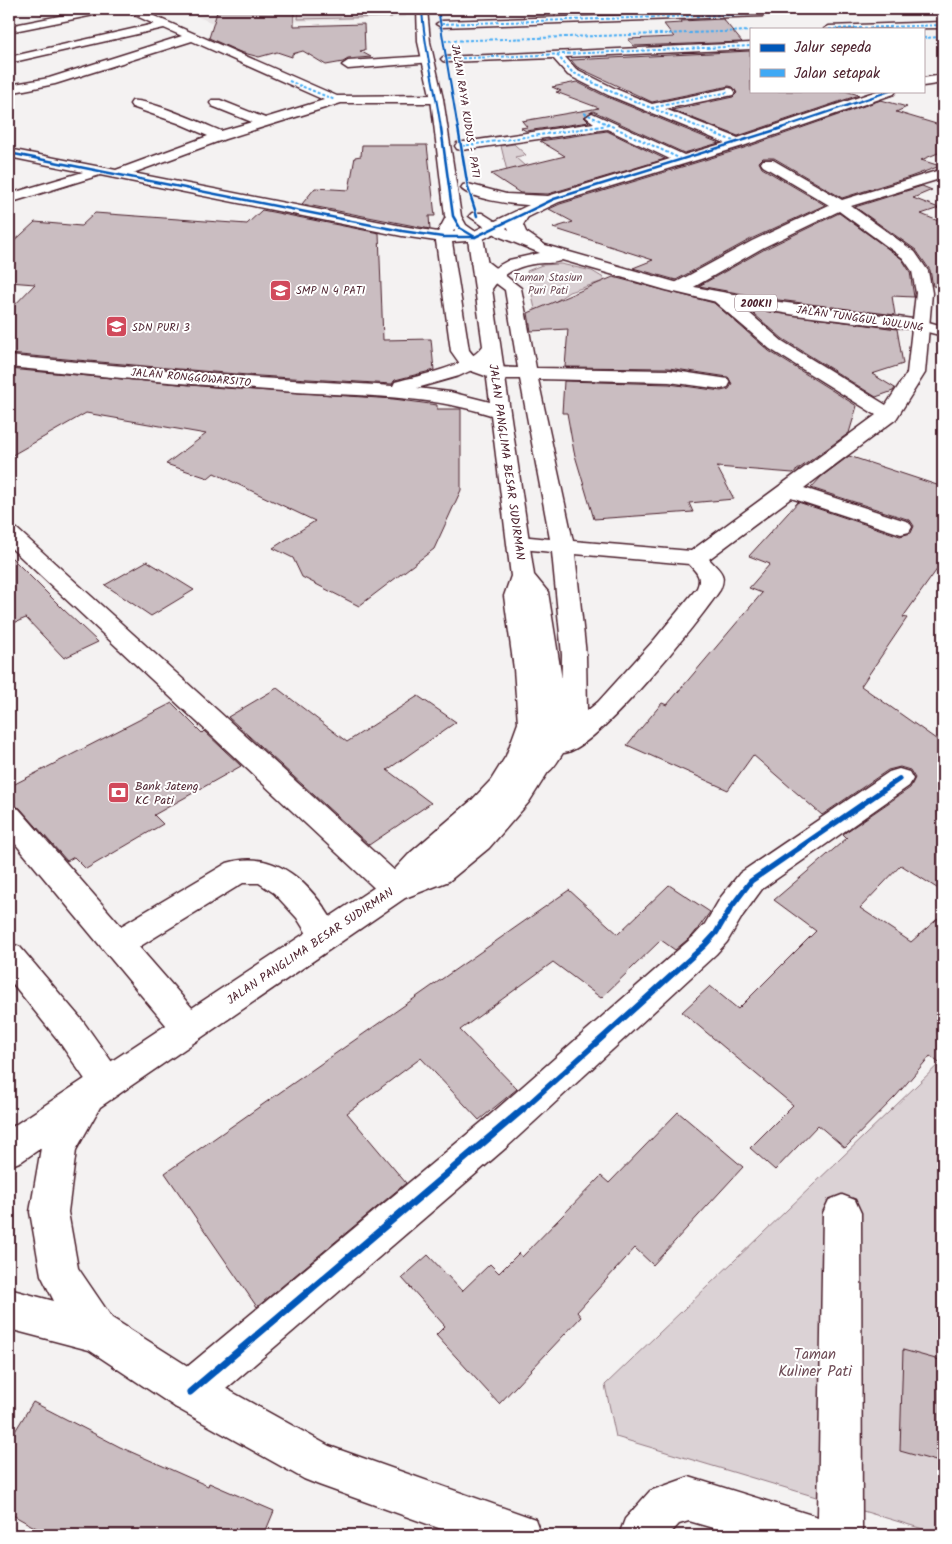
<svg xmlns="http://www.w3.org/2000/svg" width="952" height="1544" viewBox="0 0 952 1544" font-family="Kalam,sans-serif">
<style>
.built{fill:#e7e2e3}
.green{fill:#dbd2d5;stroke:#927880}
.building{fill:#cabdc1;stroke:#4a1f2b}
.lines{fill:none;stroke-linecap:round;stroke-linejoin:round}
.minor-casing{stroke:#4a1f2b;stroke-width:3}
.major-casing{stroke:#4a1f2b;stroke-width:3}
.minor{fill:#fff;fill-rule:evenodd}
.major{fill:#fff;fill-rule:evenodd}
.quiet{stroke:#3fa9f5;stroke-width:2;stroke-dasharray:3 2;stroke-linecap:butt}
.cycleway-far3-casing{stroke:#fff;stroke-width:3}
.cycleway-far2-casing{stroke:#fff;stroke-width:4.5}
.cycleway-far1-casing{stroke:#fff;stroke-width:9}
.cycleway-casing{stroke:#fff;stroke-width:10}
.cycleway-far3{stroke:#0057b8;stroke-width:2}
.cycleway-far2{stroke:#0057b8;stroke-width:2.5}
.cycleway-far1{stroke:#0057b8;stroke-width:5.5}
.cycleway{stroke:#0057b8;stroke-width:7}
.labels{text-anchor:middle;stroke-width:4;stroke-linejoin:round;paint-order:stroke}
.far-street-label{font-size:11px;fill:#4a1f2b;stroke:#fff}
.far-park-label{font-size:11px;fill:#6e4c56;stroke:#fff}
.far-poi-label{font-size:11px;fill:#4a1f2b;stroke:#fff;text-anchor:start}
.shield{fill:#fff;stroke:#80626b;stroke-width:1}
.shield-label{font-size:11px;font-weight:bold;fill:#4a1f2b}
.street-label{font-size:12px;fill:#4a1f2b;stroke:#fff}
.poi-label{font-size:12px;fill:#4a1f2b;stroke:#fff;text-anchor:start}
.near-park-label{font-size:15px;fill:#6e4c56;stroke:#fff}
</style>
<rect width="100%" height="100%" fill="#f4f2f2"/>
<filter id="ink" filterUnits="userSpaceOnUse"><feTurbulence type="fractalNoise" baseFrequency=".02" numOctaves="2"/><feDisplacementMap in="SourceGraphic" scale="10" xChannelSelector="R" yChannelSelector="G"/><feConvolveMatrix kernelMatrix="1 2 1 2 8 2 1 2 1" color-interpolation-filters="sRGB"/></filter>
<g filter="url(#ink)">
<path class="built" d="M186,9H405L406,17L257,23L222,27L194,15Z"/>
<g class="green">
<path d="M299,9H391L392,17L298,19Z"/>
<path d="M549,9H629L636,16L558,20Z"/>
<path d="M514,144L526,155L515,157L526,167L507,171L501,146Z"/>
<path d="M561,264L592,271L607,280L569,292L556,301L559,315L536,314L527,271L542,265Z"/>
<path d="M943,1060V1535L616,1437L605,1385Z"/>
</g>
<g class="building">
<path d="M218,9H294V26L364,24L365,50L360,51L371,57L348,59L343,62L326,65L303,51L292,54V57L277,52L259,57L240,52L209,38Z"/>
<path d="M723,19L742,42L634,46L628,39L674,37L664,24L682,23L681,21Z"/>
<path d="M750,51L751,91H845L859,95L738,136L672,110L733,97L737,93L733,87L729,86L652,102L577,67L571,60Z"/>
<path d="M577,82L607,97L719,143L684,153L593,111L584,117L589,122L526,131L521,128L527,127L522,121L599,108L556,92L561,91L552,87Z"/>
<path d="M881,100L907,107L896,112L943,126V151L921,160L940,166L910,177L842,198L774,158H763L759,162L762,168L825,205L751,239L676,280L633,268L653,260L553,228L573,222L549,209L560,204L744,148Z"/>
<path d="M607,131L665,159L548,194L520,193L491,174L565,156L540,141Z"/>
<path d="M362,145H427L435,216H429L430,229L302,204L315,188L349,190L355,157L361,156Z"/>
<path d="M922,186L932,190L913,198L939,208L921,214L943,223V287L933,286L930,270L916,250L855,207Z"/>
<path d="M262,210L379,233L383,340L431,339L434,370L395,380L392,384L259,376L9,354V311L35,284L9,282V246L35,222L81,226L95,213L247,224Z"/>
<path d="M839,213L902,259L910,272L914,297L892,296L895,315L771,299L699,286L765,249Z"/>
<path d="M613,277L714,303L769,351L857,406L849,433L793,473L717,467L734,499L689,503L693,512L594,519L574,452L567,413H562L564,381L669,384L721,391L729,389L732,384L728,377L669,368L565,367L568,329L531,331L528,313Z"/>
<path d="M748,309L897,329L903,364L872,374L895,388L893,391L876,397L783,339Z"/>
<path d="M9,369L224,388L394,399L437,405V409H461V490L434,549L359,606L302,577L293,558L273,548L315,521L214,473L208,478L166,464L206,434L86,413L9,457Z"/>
<path d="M849,456L943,487V561L903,617L907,618L861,686L943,744V892L901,865L860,908L911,942L943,914V1066L930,1056L896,1096L845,1148L818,1125L775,1170L750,1148L793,1105L682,1012L710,986L738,1009L816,931L774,900L847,838L843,834L910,788L915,778L910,770L900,767L888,770L822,815L753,755L728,790L627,745L662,703L667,705L762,593L749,588L770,564L749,556L798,502L900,536L911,533L914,526L910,520L811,488L821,477Z"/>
<path d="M9,555L63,609L98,642L64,658L26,618L9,625Z"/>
<path d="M147,561L194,590L151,616L105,585Z"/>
<path d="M277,688L347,742L418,696L456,722L387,770L431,803L369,845L228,717Z"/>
<path d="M172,703L202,733L204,731L241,766L154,815L163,824L86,869L74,857L67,861L20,808L9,804V787Z"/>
<path d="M669,885L710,912L693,935L675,950L661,940L601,998L553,962L460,1030L517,1089L479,1120L421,1058L347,1113L406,1183L257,1307L165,1173L569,890L618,934Z"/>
<path d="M678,1112L743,1167L653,1265L635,1248L577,1312L581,1317L499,1404L436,1335L445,1326L402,1278L428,1255L462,1291L490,1264L499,1273L519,1253L522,1257L601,1176L609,1183Z"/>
<path d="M903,1350L943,1361V1463L900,1451Z"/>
<path d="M33,1402L120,1447L208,1486L209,1483L274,1511L264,1535H49L9,1513V1441Z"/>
</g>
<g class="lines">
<defs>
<g id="minor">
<path d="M95,9L99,10L100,12L99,14L9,32V26Z"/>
<path d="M130,9H138L337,96L437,95L443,99L437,103H341L225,139L133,173L402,226L438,232L446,217H456L459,220L453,232H472L529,205C515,205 469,199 461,188L463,185L468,184L506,194L548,196L670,159L607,129L462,150L457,149L455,146L457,143L594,123L586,117L592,113L684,155L725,143L608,95L568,75L553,58L447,62L443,61L441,59L443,57L751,43V49L565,57L576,69L616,89L652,104L729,88L733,89L735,92L733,95L665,109L738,138L877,91H896L894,94L743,146L559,202L481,240L452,242L469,350C482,368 497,367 518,368L505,290L473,266L471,263L473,260H485L521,288L536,368L669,370L728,379L730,383L728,387L721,389L669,382L538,379L573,541L691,551L876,415L770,349L715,302L713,298L715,294H727L782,341L886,405L907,373L916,293L912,271L903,258L839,211L764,247L685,292H673L671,288L673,284L752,241L829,205L763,166L761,163L763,160H773L842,200L943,169V178L851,206L915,252L928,271L932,293L925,373L896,419L804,488L909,522L912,527L909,532L901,534L791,498L709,559C720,571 727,574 720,590C700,620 594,753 563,753C553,768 549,779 529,773L525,766L561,718L562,655L552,552L512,548L509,543L512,538L520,536L550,539L520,379H494L463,368L451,351L436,241L402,236L100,175L9,203V194L83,172L9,157V149L116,170L208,136L178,123L132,107L130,104L132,101C146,98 204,124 221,131L252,122L212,106L210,103L212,100H220L265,118L324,100L192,41L55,84L9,93V85L49,78L182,36L164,28L9,63V57L154,24L130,13L129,11ZM575,554L689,564C697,573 702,577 697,588L655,639L598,702L587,711L586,655Z"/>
<path d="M759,11L764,14L763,16L441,27L436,24L441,21Z"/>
<path d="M943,22V28L824,29L829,26Z"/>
<path d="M428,56L432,58L434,60L432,62L348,69L342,65L348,61Z"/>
<path d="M943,75V83L923,86V78Z"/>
<path d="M9,527L17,529L406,881L410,889L406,897L395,901L384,897L9,546Z"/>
<path d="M899,769L909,772L913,779L909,786L762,889L743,915L727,942L716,954L508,1146L205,1407L190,1413L175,1407L169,1392L175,1377L482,1122L694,936L705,924L721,897L740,873L889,772Z"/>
<path d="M9,806L19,809L121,926L227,863C281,846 319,893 341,936L336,945L325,949L314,945L297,918L274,893L259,883H243L139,947L200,1017L205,1027L200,1037L188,1041L176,1037L9,836Z"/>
<path d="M9,943L20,947L82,1020L119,1072L124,1083L119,1094L107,1098L95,1094L58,1040L9,979Z"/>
<path d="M842,1195L855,1200L861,1213L862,1535H737L689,1521L679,1524L669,1535H619L625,1519L650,1491L689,1477L818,1517L823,1213L829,1200Z"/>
</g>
<path id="major" d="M417,9H427L430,42L443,99L461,216L466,225L483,237L489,271L509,260L540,253L498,236L469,216L472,213H482L509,230L507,225L517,210H527L530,213L523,225L526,232L545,245L689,286L771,301L921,320L943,326V336L920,330L796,315L721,303L666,290L562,260C556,263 550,263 543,263C522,264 504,271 492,289L534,575L548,592L563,686L564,720L560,742L550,769L529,802L489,848L449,881L405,898L100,1107L76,1150L68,1212L78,1268L112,1318L205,1377L329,1446L535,1519L541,1535H458L319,1485L304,1479L175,1407L89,1350L9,1329V1289L54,1301L41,1275L30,1212L41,1148L22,1161L9,1166V1129L384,881L410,853L472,800L491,780L506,756L518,723L514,669L504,596L511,576L491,415C428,395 362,396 296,392C200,385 104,377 9,367V356L259,378L393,386L395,382C420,375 468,367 483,346L468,239L455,231L445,216L431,99L418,42ZM485,364L490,402L450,392L417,388L459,376Z"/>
</defs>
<use href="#minor" class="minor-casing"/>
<use href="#major" class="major-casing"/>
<use href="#minor" class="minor"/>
<use href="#major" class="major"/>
<g class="quiet">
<path d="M441,24L759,14"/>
<path d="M829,29L943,25"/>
<path d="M923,38L943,37"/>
<path d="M444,41L751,31"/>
<path d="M557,55L572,72L612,92L738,143"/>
<path d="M447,59L751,46"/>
<path d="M289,81L335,100"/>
<path d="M651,108L729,92"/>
<path d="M584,113L683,160"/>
<path d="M462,146L609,125"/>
</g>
<defs>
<g id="cycleway-far3">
<path d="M422,9C424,50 436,89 441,129"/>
<path d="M438,9L458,129"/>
<path d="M778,129L890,91"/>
</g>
<g id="cycleway-far2">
<path d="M441,128L453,216L460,228L475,237"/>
<path d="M458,128L468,188L477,216"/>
<path d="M9,153L402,231L443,237H475L554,199L782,128"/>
</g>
<path id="cycleway-far1" d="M522,1110L705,945L716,933L732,906L751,881L899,779"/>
<path id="cycleway" d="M190,1392L523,1109"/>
</defs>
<use href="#cycleway-far3" class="cycleway-far3-casing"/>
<use href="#cycleway-far2" class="cycleway-far2-casing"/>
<use href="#cycleway-far1" class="cycleway-far1-casing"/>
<use href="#cycleway" class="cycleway-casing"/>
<use href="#cycleway-far3" class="cycleway-far3"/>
<use href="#cycleway-far2" class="cycleway-far2"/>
<use href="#cycleway-far1" class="cycleway-far1"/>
<use href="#cycleway" class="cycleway"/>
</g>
</g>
<defs>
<symbol id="school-square" viewBox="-11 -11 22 22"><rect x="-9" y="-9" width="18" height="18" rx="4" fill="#d1495b" stroke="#fff"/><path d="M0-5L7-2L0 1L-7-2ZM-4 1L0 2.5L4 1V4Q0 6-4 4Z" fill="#fff"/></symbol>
<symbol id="bank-square" viewBox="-11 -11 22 22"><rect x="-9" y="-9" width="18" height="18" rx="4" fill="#d1495b" stroke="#fff"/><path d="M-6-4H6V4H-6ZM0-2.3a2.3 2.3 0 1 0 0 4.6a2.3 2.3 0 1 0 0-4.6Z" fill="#fff"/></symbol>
</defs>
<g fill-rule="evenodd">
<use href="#school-square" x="268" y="278" width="25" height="25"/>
<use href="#school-square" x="104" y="314" width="25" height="25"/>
<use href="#bank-square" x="106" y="780" width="25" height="25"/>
</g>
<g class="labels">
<g class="far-street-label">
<text transform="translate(466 111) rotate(81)" y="4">JALAN RAYA KUDUS - PATI</text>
<text transform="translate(860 318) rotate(8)" y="4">JALAN TUNGGUL WULUNG</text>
<text transform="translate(191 377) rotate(5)" y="4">JALAN RONGGOWARSITO</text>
</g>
<g class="far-park-label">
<text x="548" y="281">Taman Stasiun<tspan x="548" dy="13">Puri Pati</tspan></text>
</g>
<g class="far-poi-label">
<text x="296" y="294">SMP N 4 PATI</text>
<text x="132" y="331">SDN PURI 3</text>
</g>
<rect class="shield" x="735" y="294.5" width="42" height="17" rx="4"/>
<g class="shield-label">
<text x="756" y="307">200K11</text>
</g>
<g class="street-label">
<text transform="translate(507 462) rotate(82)" y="4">JALAN PANGLIMA BESAR SUDIRMAN</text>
<text transform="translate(310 946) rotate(-34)" y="4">JALAN PANGLIMA BESAR SUDIRMAN</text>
</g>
<g class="poi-label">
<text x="135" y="790">Bank Jateng<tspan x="135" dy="14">KC Pati</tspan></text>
</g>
<g class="near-park-label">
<text x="815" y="1359">Taman<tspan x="815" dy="17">Kuliner Pati</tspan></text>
</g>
</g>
<rect width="952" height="1544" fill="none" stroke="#fff" stroke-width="30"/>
<rect x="15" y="15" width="922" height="1514" fill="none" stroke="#4a1f2b" stroke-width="2" filter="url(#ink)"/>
<rect x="750" y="28" width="175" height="65" fill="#ffffff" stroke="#b7a5aa"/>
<rect x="760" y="44" width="25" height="8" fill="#0057b8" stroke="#b7a5aa"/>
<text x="794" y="52" font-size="15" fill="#4a1f2b">Jalur sepeda</text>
<rect x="760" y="69" width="25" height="8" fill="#3fa9f5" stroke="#b7a5aa"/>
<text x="794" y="78" font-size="15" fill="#4a1f2b">Jalan setapak</text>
</svg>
